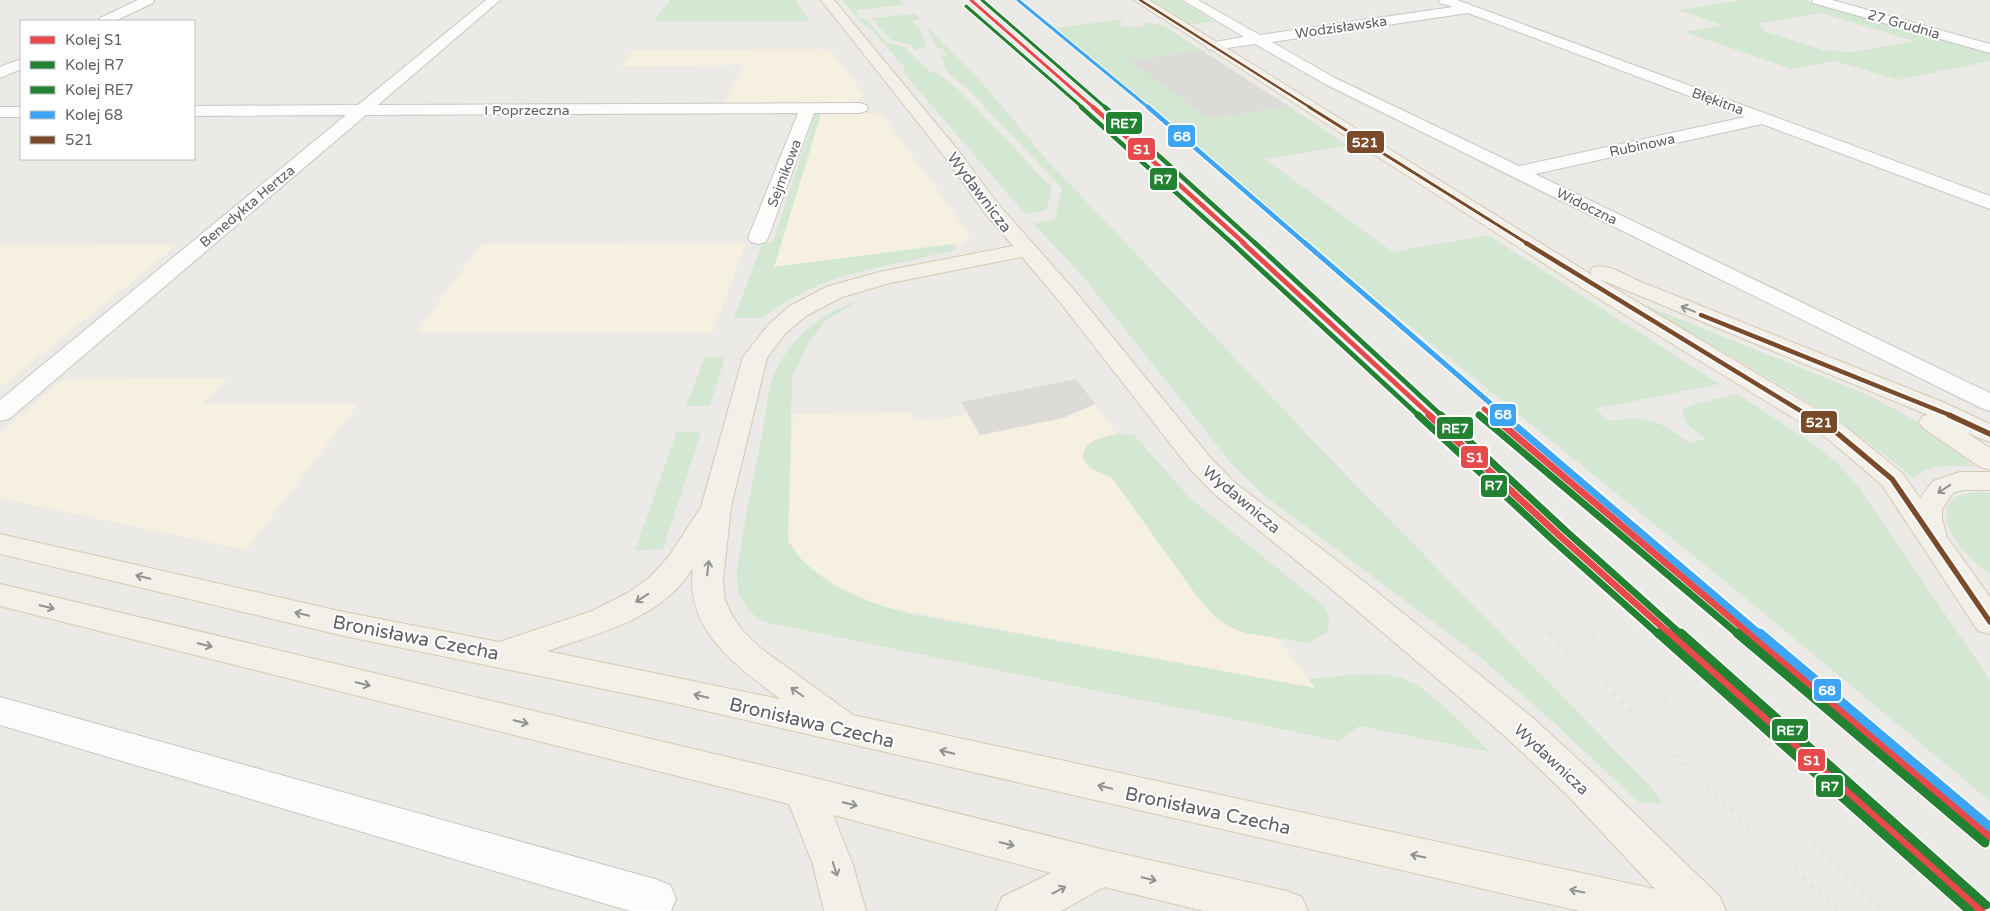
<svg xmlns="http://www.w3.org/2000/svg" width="1990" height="911" viewBox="0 0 1990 911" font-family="'Varela Round',sans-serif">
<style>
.commercial{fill:#f5f0df}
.industrial{fill:#dddbd7}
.green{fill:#d4e7d2;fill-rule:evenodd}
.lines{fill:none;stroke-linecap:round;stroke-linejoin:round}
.minor-casing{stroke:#c7c7c7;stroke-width:2}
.major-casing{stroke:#d3cab4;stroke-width:2}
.minor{fill:#fcfcfb;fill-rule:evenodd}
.major{fill:#f2f0e8;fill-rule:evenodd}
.rail-far4{stroke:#e2e2e2;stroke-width:2;stroke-dasharray:0.5 3;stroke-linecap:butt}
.rail-far3{stroke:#e2e2e2;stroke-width:2.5;stroke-dasharray:0.5 4.5;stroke-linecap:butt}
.rail-far2{stroke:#e2e2e2;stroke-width:3;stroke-dasharray:1 5;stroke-linecap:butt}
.rail-far1{stroke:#e2e2e2;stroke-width:4;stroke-dasharray:1 7;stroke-linecap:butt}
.rail{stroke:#e2e2e2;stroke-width:5;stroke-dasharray:2 9;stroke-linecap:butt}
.bus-1-far3-casing{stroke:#fff;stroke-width:4.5}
.bus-1-far2-casing{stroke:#fff;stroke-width:5.5}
.bus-1-far1-casing{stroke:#fff;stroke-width:8}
.bus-1-casing{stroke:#fff;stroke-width:9}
.bus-1-far3{stroke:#7a4b2a;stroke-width:2.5}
.bus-1-far2{stroke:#7a4b2a;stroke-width:3}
.bus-1-far1{stroke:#7a4b2a;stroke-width:4.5}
.bus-1{stroke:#7a4b2a;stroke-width:5.5}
.rail-1-far4-casing{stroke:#fff;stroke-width:5}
.rail-1-far3-casing{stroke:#fff;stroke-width:7}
.rail-1-far2-casing{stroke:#fff;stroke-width:8}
.rail-1-far1-casing{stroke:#fff;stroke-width:11}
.rail-1-casing{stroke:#fff;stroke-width:12}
.rail-2-far4-casing{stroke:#fff;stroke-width:5}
.rail-2-far3-casing{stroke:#fff;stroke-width:7}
.rail-2-far2-casing{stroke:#fff;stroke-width:8}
.rail-2-far1-casing{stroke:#fff;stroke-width:11}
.rail-2-casing{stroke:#fff;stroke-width:12}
.rail-3-far4-casing{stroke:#fff;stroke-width:5}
.rail-3-far3-casing{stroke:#fff;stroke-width:7}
.rail-3-far2-casing{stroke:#fff;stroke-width:8}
.rail-3-far1-casing{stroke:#fff;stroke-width:11}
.rail-3-casing{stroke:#fff;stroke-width:12}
.rail-4-far4-casing{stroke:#fff;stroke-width:5}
.rail-4-far3-casing{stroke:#fff;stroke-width:7}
.rail-4-far2-casing{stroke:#fff;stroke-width:8}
.rail-4-far1-casing{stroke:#fff;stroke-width:11}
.rail-4-casing{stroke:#fff;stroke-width:12}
.rail-1-far4{stroke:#e74a4a;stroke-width:3}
.rail-1-far3{stroke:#e74a4a;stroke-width:4.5}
.rail-1-far2{stroke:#e74a4a;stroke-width:5}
.rail-1-far1{stroke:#e74a4a;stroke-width:7}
.rail-1{stroke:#e74a4a;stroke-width:9}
.rail-2-far4{stroke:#238132;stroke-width:3}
.rail-2-far3{stroke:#238132;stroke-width:4.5}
.rail-2-far2{stroke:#238132;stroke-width:5}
.rail-2-far1{stroke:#238132;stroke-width:7}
.rail-2{stroke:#238132;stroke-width:9}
.rail-3-far4{stroke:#238132;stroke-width:3}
.rail-3-far3{stroke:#238132;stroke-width:4.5}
.rail-3-far2{stroke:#238132;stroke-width:5}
.rail-3-far1{stroke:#238132;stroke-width:7}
.rail-3{stroke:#238132;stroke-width:9}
.rail-4-far4{stroke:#3ea5f4;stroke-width:3}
.rail-4-far3{stroke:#3ea5f4;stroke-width:4.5}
.rail-4-far2{stroke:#3ea5f4;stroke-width:5}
.rail-4-far1{stroke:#3ea5f4;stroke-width:7}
.rail-4{stroke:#3ea5f4;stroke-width:9}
.oneway{stroke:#909292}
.labels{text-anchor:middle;stroke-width:4;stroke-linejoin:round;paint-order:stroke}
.far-street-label{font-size:14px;fill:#5c5f64;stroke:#fff}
.street-label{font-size:16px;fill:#5c5f64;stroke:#fff}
.near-street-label{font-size:19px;fill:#5c5f64;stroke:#fff}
.line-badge{stroke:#fff;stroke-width:2}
.badge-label{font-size:14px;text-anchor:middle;font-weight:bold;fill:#fff}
</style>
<rect width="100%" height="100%" fill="#eceae6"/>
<g class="commercial">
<path d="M830,49L864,95L857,103H724L744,65L621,66L633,50Z"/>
<path d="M881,113L970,235L963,243L774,267L821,114Z"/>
<path d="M746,243L713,332H417L481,244Z"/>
<path d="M179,244L66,335L0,388V245Z"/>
<path d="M227,378L202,404H358L246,550L0,498V433L63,379Z"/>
<path d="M1095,404L1116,434L1316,688L883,607L833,584L804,562L788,541L793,414L911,412L915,420L941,419L968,414L980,435L1063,418Z"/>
</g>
<g class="industrial">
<path d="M1203,51L1290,107L1209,119L1128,60Z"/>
<path d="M1076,379L1095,404L1063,418L985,434L980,435L961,402Z"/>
</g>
<g class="green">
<path d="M670,0H795L809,21H654Z"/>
<path d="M842,0H900L906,5L855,10L859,15L856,16Z"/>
<path d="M1151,0H1179L1216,22L1189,24Z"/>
<path d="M1742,0H1804L1990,53V61L1897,80L1836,61L1792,69L1684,32L1723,25L1678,10ZM1821,13L1913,41H1914L1852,52L1823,50L1761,30L1766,29L1758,24Z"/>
<path d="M915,14L920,19L912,21L919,28L927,47L915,50L911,45L891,40L871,18Z"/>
<path d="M859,19H866L886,42L904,47L930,72L938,73L959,90L1052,188L1046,210L1025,214L904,73L905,68L870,28L865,26Z"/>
<path d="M1118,20L1122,21L1120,26L1142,27L1144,22L1164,26L1203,51L1129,60L1209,119L1290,107L1348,146L1265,159L1393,252L1488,235L1719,384L1595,409L1609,421C1650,415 1657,420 1690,443L1706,439C1696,430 1681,424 1683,409L1694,404L1737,394L1808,440L1836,462L1858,486L1990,680V801L1748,600L1333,264L1219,165L1055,28Z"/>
<path d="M927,27L979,79L1046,159L1344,473L1650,786L1663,803H1640L1554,723L1479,656L1265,496L1232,464L1085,279L1033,223L1055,219L1062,188L968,89L947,72L941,56L948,55L941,48H937Z"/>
<path d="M815,113L821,114L774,267L952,244L956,250L858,272L820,284L788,300L762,318H734L763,242H773Z"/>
<path d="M861,299L825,321L809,342L792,377L788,541C793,548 798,557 805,563C834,591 877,606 916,615L1315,688L1309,679C1337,677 1375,670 1401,678C1431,687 1467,730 1490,752L1359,726L1339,741L765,622C751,615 741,604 738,588C735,574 739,560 741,546C747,507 755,469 763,430C767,409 767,383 779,364C797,332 827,311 861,299Z"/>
<path d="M1632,300L1868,395L1920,423L1950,445L1974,467C1952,465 1931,463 1913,478C1829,406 1728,356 1632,300Z"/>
<path d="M705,357H725L710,406H686Z"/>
<path d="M677,431L701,433L663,549L635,551Z"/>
<path d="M1116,434L1134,435L1190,498L1324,606L1329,617L1327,632L1309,643L1295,641L1246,633L1232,628L1216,618L1199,599L1112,478L1090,468L1083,458C1083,440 1101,438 1116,434Z"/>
<path d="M1975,492L1990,493V575C1974,561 1955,545 1947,524C1946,519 1947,511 1947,505L1958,496Z"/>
</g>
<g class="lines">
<defs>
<g id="minor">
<path d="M138,0H154L153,3L115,21H98L100,18Z"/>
<path d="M486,0H500L378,105L860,103L866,105L868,108L866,111L860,113H814L768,238L765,242L758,244L751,242L748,238L798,113L366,115L9,419L0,421V400L346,115L194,116V106L358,105Z"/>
<path d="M1183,0H1198L1260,35L1453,7L1440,3L1439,0H1457L1990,196V209L1762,124L1535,174L1990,393V411L1981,408L1325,84L1255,44L1213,50L1208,49L1206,46L1208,43L1244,37ZM1468,13L1745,117L1519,166L1335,78L1272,42Z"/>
<path d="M1812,0H1832L1990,44V53L1813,3Z"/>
<path d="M21,59V69L0,78V67Z"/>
<rect x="0" y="107" width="21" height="10"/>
<path d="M0,697L655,879L670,885L676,899L671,911H630L0,725Z"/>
</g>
<g id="major">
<path d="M821,0H834L957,149L998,204L1075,291L1210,457L1234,482L1357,576L1532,717L1594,774L1720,897L1726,911H1580L667,702L344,636L0,554V534L344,612L499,642L592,611L626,594L650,577L669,556L701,507L743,357L769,324L790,306L826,287L879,272L1013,246L984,212L945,157ZM1022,257L1059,301L1190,469L1214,494L1335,592L1506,737L1568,796L1655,889L853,715L759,647L743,631L732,615L725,600L723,580L731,507L767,358L785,334L806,316L842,297L890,283ZM693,568C684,630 737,666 780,699L547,651C598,634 663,618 693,568Z"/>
<path d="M1134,0H1149L1592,275L1590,272L1593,267C1609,263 1626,276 1641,282L1945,403L1990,424V442L1967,433L1990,448V470L1980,467L1923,428L1919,422L1923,416L1928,415L1599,279L1846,427L1902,473L1920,498L1933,481L1960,472H1990V490H1963L1953,493L1942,509V519L1947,537L1990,597V634L1978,631L1882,485L1828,439L1604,302Z"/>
<path d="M0,584L803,775L1101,849L1287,891L1302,897L1308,911H1204L1104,887L1061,911H996L1002,897L1051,873L833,815L853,865L866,911H824L813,865L789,804L0,606Z"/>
</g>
</defs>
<use href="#minor" class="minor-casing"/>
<use href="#major" class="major-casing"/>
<use href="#minor" class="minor"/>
<use href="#major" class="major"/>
<g class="rail-far4">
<path d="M924,0L1034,108"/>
<path d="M941,0L1056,108"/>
</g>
<g class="rail-far3">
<path d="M1033,107L1168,244"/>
<path d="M1055,107L1195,244"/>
</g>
<g class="rail-far2">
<path d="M1166,243L1334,416"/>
<path d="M1194,243L1371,416"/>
</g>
<g class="rail-far1">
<path d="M1333,415L1551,635"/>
<path d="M1369,415L1593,635"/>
</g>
<g class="rail">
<path d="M1550,633L1837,911"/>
<path d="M1592,633L1883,911"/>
</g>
<defs>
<path id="bus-1-far3" d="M1140,0L1311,108"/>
<path id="bus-1-far2" d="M1309,107L1528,244"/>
<g id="bus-1-far1">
<path d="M1526,243L1809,416"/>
<path d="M1701,315L1952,416"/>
</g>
<g id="bus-1">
<path d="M1807,415L1837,433L1892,479L1990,622"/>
<path d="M1949,415L1990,434"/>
</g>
</defs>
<use href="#bus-1-far3" class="bus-1-far3-casing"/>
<use href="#bus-1-far2" class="bus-1-far2-casing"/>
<use href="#bus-1-far1" class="bus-1-far1-casing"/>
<use href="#bus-1" class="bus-1-casing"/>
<use href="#bus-1-far3" class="bus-1-far3"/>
<use href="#bus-1-far2" class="bus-1-far2"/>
<use href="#bus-1-far1" class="bus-1-far1"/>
<use href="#bus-1" class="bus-1"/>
<defs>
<path id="rail-1-far4" d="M971,0L1094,108"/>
<path id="rail-1-far3" d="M1093,107L1245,244"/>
<g id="rail-1-far2">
<path d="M1243,243L1431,416"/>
<path d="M1484,409L1493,416"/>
</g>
<g id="rail-1-far1">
<path d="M1429,415L1561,537L1671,635"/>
<path d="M1491,415L1751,635"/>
</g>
<g id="rail-1">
<path d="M1669,633L1981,911"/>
<path d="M1749,633L1990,837"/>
</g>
<path id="rail-2-far4" d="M966,6L1083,108"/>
<path id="rail-2-far3" d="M1081,107L1233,244"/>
<g id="rail-2-far2">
<path d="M1232,243L1419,416"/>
<path d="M1479,415L1480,416"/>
</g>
<g id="rail-2-far1">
<path d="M1418,415L1556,543L1659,635"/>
<path d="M1479,415L1739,635"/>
</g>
<g id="rail-2">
<path d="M1658,633L1970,911"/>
<path d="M1737,633L1985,843"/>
</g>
<path id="rail-3-far4" d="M982,0L1106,108"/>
<path id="rail-3-far3" d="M1105,107L1256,244"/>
<path id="rail-3-far2" d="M1255,243L1442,416"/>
<path id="rail-3-far1" d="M1441,415L1566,531L1682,635"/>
<path id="rail-3" d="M1681,633L1986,905"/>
<path id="rail-4-far4" d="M1018,0L1149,108"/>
<path id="rail-4-far3" d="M1148,107L1306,244"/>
<path id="rail-4-far2" d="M1305,243L1505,416"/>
<path id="rail-4-far1" d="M1503,415L1761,635"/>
<path id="rail-4" d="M1760,633L1990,827"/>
</defs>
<use href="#rail-1-far4" class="rail-1-far4-casing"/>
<use href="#rail-1-far3" class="rail-1-far3-casing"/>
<use href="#rail-1-far2" class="rail-1-far2-casing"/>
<use href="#rail-1-far1" class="rail-1-far1-casing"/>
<use href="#rail-1" class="rail-1-casing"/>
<use href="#rail-2-far4" class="rail-2-far4-casing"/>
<use href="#rail-2-far3" class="rail-2-far3-casing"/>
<use href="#rail-2-far2" class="rail-2-far2-casing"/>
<use href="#rail-2-far1" class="rail-2-far1-casing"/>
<use href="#rail-2" class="rail-2-casing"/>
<use href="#rail-3-far4" class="rail-3-far4-casing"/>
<use href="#rail-3-far3" class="rail-3-far3-casing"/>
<use href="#rail-3-far2" class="rail-3-far2-casing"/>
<use href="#rail-3-far1" class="rail-3-far1-casing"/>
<use href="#rail-3" class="rail-3-casing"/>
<use href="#rail-4-far4" class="rail-4-far4-casing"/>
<use href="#rail-4-far3" class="rail-4-far3-casing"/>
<use href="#rail-4-far2" class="rail-4-far2-casing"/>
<use href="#rail-4-far1" class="rail-4-far1-casing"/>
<use href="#rail-4" class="rail-4-casing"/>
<use href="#rail-1-far4" class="rail-1-far4"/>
<use href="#rail-1-far3" class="rail-1-far3"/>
<use href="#rail-1-far2" class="rail-1-far2"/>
<use href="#rail-1-far1" class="rail-1-far1"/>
<use href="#rail-1" class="rail-1"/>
<use href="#rail-2-far4" class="rail-2-far4"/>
<use href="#rail-2-far3" class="rail-2-far3"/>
<use href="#rail-2-far2" class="rail-2-far2"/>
<use href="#rail-2-far1" class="rail-2-far1"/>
<use href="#rail-2" class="rail-2"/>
<use href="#rail-3-far4" class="rail-3-far4"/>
<use href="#rail-3-far3" class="rail-3-far3"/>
<use href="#rail-3-far2" class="rail-3-far2"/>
<use href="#rail-3-far1" class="rail-3-far1"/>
<use href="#rail-3" class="rail-3"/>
<use href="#rail-4-far4" class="rail-4-far4"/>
<use href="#rail-4-far3" class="rail-4-far3"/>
<use href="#rail-4-far2" class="rail-4-far2"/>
<use href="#rail-4-far1" class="rail-4-far1"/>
<use href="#rail-4" class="rail-4"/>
</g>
<defs><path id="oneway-shaft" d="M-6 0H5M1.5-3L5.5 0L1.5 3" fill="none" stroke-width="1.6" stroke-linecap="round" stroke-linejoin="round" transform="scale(1.25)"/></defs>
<g class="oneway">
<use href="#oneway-shaft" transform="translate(1688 309) rotate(-158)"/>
<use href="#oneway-shaft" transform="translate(1944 489) rotate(146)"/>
<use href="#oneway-shaft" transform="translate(708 568) rotate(-83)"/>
<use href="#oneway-shaft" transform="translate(143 577) rotate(-167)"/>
<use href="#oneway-shaft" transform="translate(642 598) rotate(147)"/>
<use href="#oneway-shaft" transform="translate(47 607) rotate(14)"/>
<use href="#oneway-shaft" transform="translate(302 614) rotate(-167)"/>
<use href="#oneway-shaft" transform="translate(205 645) rotate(14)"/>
<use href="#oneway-shaft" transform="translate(363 684) rotate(14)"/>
<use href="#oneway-shaft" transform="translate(797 692) rotate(-145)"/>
<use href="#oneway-shaft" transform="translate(701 696) rotate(-167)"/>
<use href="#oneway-shaft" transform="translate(521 722) rotate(14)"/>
<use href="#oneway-shaft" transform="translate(947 752) rotate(-167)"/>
<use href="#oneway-shaft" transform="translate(1105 787) rotate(-167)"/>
<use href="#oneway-shaft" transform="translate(850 804) rotate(14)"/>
<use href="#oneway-shaft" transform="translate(1007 844) rotate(14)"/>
<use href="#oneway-shaft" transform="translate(1418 856) rotate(-168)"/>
<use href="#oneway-shaft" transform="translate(835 869) rotate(72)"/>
<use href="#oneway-shaft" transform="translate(1149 879) rotate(13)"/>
<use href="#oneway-shaft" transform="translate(1059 890) rotate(-28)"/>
<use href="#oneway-shaft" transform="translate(1577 891) rotate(-168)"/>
</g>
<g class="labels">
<g class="far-street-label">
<text transform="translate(1904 24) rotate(16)" y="5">27 Grudnia</text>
<text transform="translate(1341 27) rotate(-8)" y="5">Wodzisławska</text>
<text transform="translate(1718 101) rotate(20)" y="5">Błękitna</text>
<text x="527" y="115">I Poprzeczna</text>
<text transform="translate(1642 145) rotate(-12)" y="5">Rubinowa</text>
<text transform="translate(784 173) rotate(-69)" y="5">Sejmikowa</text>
<text transform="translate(247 206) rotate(-40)" y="5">Benedykta Hertza</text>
<text transform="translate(1587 206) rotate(26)" y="5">Widoczna</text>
</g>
<g class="street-label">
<text transform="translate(980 192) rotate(53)" y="6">Wydawnicza</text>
<text transform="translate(1242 499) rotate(40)" y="6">Wydawnicza</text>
<text transform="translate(1552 759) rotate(43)" y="6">Wydawnicza</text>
</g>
<g class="near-street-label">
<text transform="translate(416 637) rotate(11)" y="7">Bronisława Czecha</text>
<text transform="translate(812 722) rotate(13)" y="7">Bronisława Czecha</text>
<text transform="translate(1208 810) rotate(12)" y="7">Bronisława Czecha</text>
</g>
</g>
<g class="line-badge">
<rect x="1105" y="111" width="38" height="24" rx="5" fill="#238132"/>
<rect x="1167" y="124" width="29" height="24" rx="5" fill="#3ea5f4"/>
<rect x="1346" y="130" width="39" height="24" rx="5" fill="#7a4b2a"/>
<rect x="1127" y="137" width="29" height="24" rx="5" fill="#e74a4a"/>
<rect x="1149" y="167" width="29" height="24" rx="5" fill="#238132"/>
<rect x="1489" y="403" width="28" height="24" rx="5" fill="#3ea5f4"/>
<rect x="1800" y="410" width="38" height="24" rx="5" fill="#7a4b2a"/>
<rect x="1436" y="416" width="38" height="24" rx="5" fill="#238132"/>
<rect x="1460" y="445" width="29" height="24" rx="5" fill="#e74a4a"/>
<rect x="1480" y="474" width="28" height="24" rx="5" fill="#238132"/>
<rect x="1813" y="678" width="29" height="24" rx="5" fill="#3ea5f4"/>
<rect x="1771" y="718" width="38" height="24" rx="5" fill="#238132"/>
<rect x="1797" y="748" width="29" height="24" rx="5" fill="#e74a4a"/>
<rect x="1815" y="774" width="29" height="24" rx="5" fill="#238132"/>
</g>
<g class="badge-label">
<text x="1124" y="128">RE7</text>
<text x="1182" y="141">68</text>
<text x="1365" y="147">521</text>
<text x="1142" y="154">S1</text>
<text x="1163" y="184">R7</text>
<text x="1503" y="419">68</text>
<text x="1819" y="427">521</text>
<text x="1455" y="433">RE7</text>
<text x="1475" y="462">S1</text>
<text x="1494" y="490">R7</text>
<text x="1827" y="695">68</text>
<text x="1790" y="735">RE7</text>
<text x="1812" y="765">S1</text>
<text x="1830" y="791">R7</text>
</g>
<rect x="20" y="20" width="175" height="140" fill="#ffffff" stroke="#bebfc1"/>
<rect x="30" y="36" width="25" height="8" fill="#e74a4a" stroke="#bebfc1"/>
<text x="65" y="45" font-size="15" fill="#5c5f64">Kolej S1</text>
<rect x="30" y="61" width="25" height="8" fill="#238132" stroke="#bebfc1"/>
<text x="65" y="70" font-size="15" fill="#5c5f64">Kolej R7</text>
<rect x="30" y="86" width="25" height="8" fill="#238132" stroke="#bebfc1"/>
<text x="65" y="95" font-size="15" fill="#5c5f64">Kolej RE7</text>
<rect x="30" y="111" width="25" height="8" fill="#3ea5f4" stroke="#bebfc1"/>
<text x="65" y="120" font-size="15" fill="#5c5f64">Kolej 68</text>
<rect x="30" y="136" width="25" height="8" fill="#7a4b2a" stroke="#bebfc1"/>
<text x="65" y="145" font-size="15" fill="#5c5f64">521</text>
</svg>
